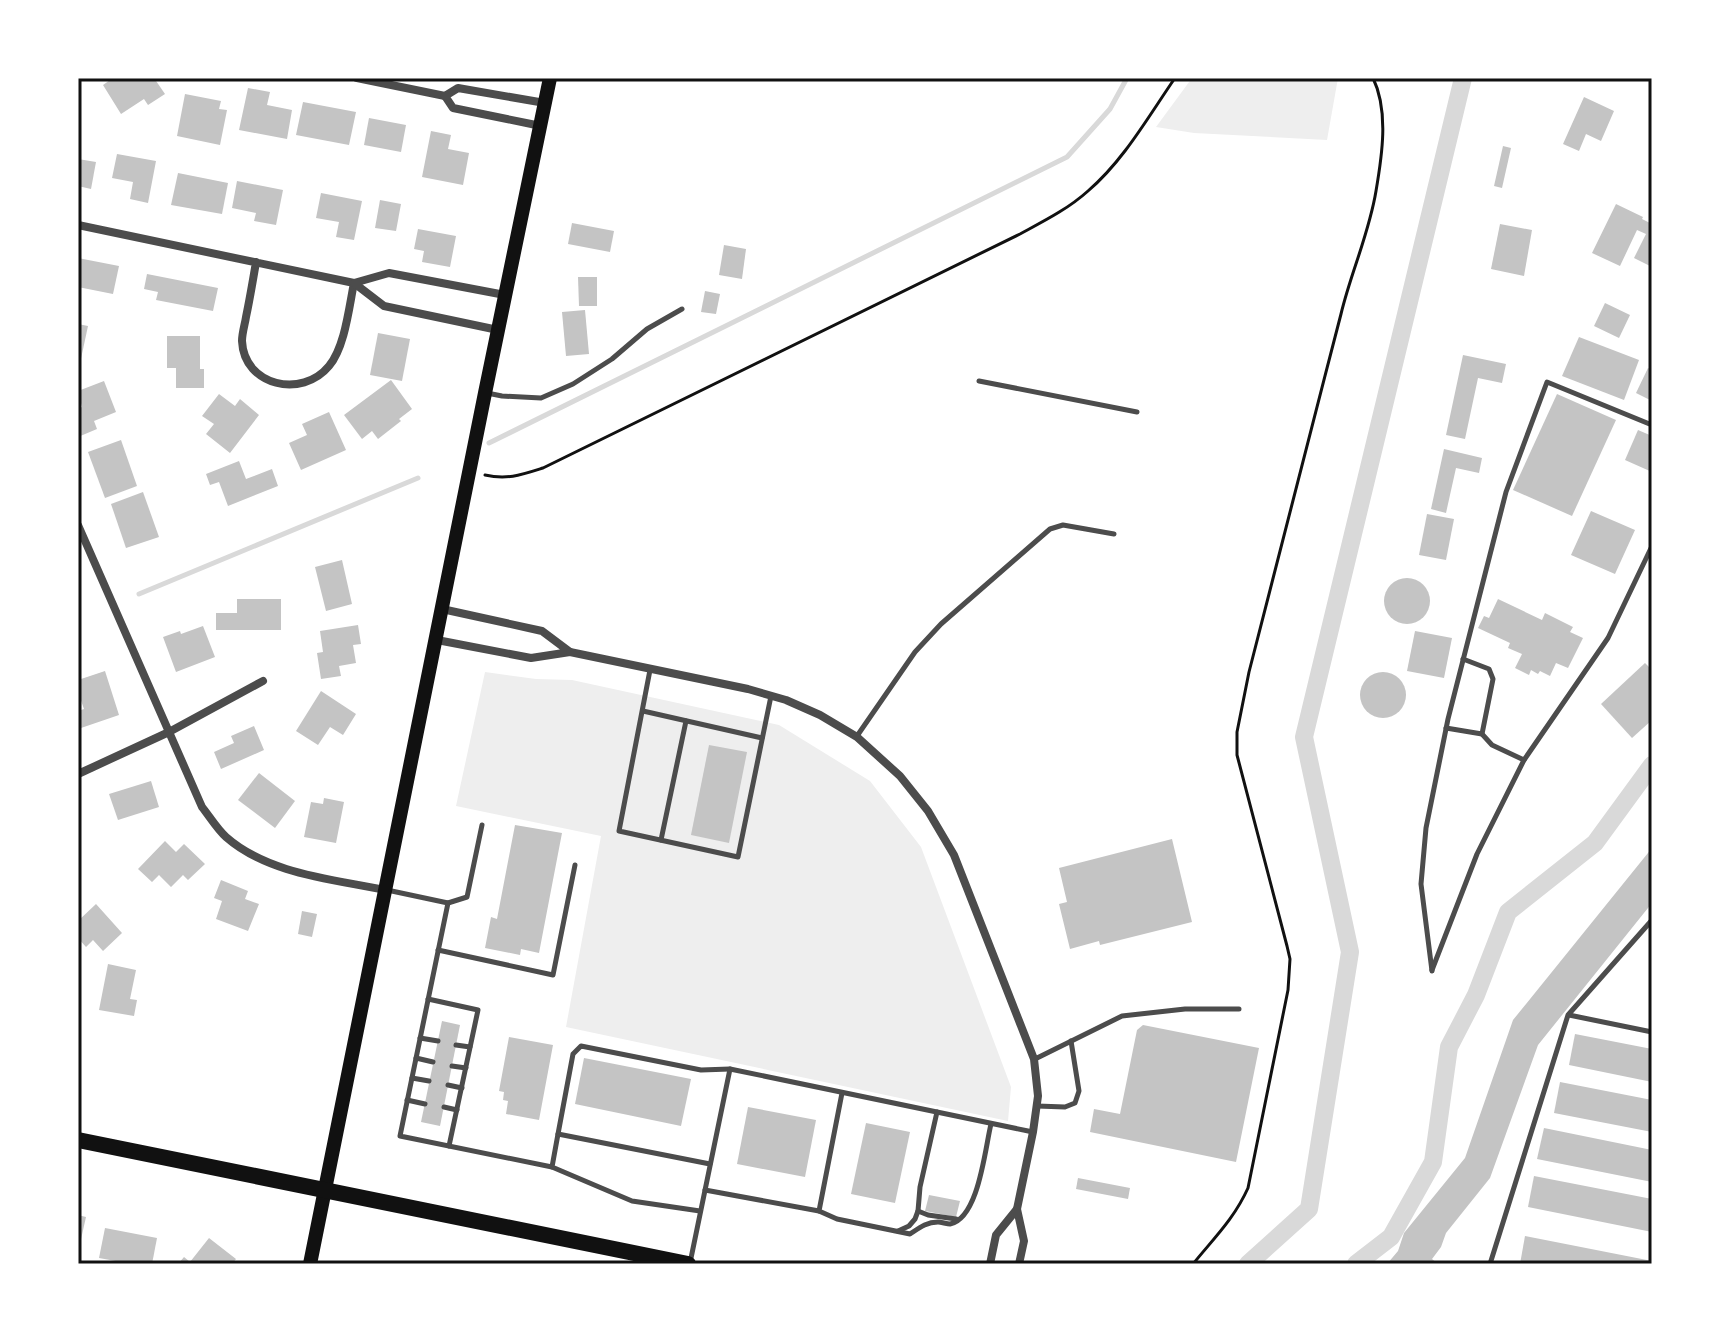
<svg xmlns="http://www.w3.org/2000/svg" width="1730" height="1342" viewBox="0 0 1730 1342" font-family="Roboto,sans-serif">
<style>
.green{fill:#eee}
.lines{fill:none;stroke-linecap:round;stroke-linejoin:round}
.stream{stroke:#d9d9d9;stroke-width:5}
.canal{stroke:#d9d9d9;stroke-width:18}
.building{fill:#c4c4c4}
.path{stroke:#111;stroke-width:3}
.service{stroke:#4c4c4c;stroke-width:5}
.minor{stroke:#4c4c4c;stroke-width:8}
.secondary{stroke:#111;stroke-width:14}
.primary{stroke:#111;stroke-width:16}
.neatline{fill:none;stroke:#111;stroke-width:3}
</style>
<rect width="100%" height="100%" fill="#fff"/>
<g class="green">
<path d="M1192,78H1338L1327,140L1194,133L1156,127Z"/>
<path d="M485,672L536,679L572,680L779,725L870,781L921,847L1011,1087L1008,1121L566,1027L601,836L456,806Z"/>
</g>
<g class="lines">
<g class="stream">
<path d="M489,443L1067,157L1110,109L1127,78"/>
<path d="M139,594L418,478"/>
</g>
<g class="canal">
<path d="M1248,1264L1309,1209L1350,952L1304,737L1463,78"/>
<path d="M1356,1264L1391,1237L1433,1162L1449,1047L1476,995L1508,912L1595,843L1652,765"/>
</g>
</g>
<g class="building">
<path d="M113,78H154L165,94L148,105L144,99L121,114L103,85Z"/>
<path d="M248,88L270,92L267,105L292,110L287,139L239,130Z"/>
<path d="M185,94L221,101L219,109L227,110L220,145L177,136Z"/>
<path d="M1584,97L1614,111L1601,141L1586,134L1579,151L1563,144Z"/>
<path d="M303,102L356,112L349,145L296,135Z"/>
<path d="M369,118L406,125L401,152L364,145Z"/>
<path d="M431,131L451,135L448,149L469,153L463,185L422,177Z"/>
<path d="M1503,146L1511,148L1502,188L1494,186Z"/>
<path d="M117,154L156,161L148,203L130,199L133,182L112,178Z"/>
<path d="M78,159L96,162L91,189L78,186Z"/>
<path d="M178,173L228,183L222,214L171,205Z"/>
<path d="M237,181L283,190L276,225L254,221L256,213L232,208Z"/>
<path d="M321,193L362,201L354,240L336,237L339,222L316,218Z"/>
<path d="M380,200L401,204L396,231L375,228Z"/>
<path d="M1616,204L1643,217L1642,219L1652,224V267L1634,258L1646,234L1637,230L1620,266L1592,253Z"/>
<path d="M572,223L614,231L610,252L568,244Z"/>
<path d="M1500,224L1532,230L1524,276L1491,269Z"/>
<path d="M418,229L456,236L450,267L422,262L424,251L414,249Z"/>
<path d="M724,245L746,249L742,279L719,275Z"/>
<path d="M78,258L119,266L113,294L78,287Z"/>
<path d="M147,274L218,288L213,311L156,300L158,292L144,289Z"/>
<path d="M578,277H597V306H579Z"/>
<path d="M705,291L720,294L716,314L701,312Z"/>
<path d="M1605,303L1630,315L1619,338L1594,326Z"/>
<path d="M585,310L589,354L566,356L562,312Z"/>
<path d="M78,324L88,326L79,368H78Z"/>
<path d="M378,333L410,339L402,381L370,375Z"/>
<path d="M167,336H200V369H204V388H176V368H167Z"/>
<path d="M1579,337L1639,360L1624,400L1562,376Z"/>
<path d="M1463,355L1506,364L1502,383L1478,378L1465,439L1446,435Z"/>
<path d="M1648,368L1652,370V401L1636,393Z"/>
<path d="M391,380L412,409L399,419L401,421L378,439L372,431L362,439L344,415Z"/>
<path d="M104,381L116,412L94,421L97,429L78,437V409L82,407L78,391Z"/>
<path d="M219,394L235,406L240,399L259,415L230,453L206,434L214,424L202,416Z"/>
<path d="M1557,394L1616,420L1572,516L1513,490Z"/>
<path d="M329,412L346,450L301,470L289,443L307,435L302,424Z"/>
<path d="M1638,430L1652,436V472L1625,460Z"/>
<path d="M121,440L137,486L105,498L88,452Z"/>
<path d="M1444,449L1482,458L1479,473L1456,468L1446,513L1431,509Z"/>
<path d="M239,461L246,479L272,469L278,486L228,506L219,482L210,485L206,474Z"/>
<path d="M143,492L159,537L126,548L111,504Z"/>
<path d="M1591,511L1635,530L1615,574L1571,555Z"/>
<path d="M1427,514L1454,519L1446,560L1419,555Z"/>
<path d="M342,560L352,604L326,611L315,567Z"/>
<circle cx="1407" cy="601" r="23"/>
<path d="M237,599H281V630H216V613H237Z"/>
<path d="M1498,599L1542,620L1545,613L1573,627L1570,632L1583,638L1568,668L1556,663L1550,676L1540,671L1538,674L1531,670L1529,675L1515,668L1522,654L1508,648L1510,643L1478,628L1484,616L1489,618Z"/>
<path d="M358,625L361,644L353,645L356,663L339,666L341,676L321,679L317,653L323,652L320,631Z"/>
<path d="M203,626L215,657L176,672L163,637L180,631L181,634Z"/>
<path d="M1415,631L1452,638L1444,678L1407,671Z"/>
<path d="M1645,663L1652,670V720L1632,738L1601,704Z"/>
<path d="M105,671L119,715L81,728L78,711L84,709L78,692V680Z"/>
<circle cx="1383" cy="695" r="23"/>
<path d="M321,691L356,714L343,735L330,727L318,745L296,731Z"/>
<path d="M254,726L264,750L221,769L214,752L234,743L231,736Z"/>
<path d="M709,745L747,752L729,843L691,835Z"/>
<path d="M259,773L295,801L275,828L238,800Z"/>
<path d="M151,781L159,807L118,820L109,794Z"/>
<path d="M324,798L344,802L336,843L304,837L311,802L323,804Z"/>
<path d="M515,825L562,833L539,953L521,949L520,955L485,948L491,917L497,919Z"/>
<path d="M1172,839L1192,922L1100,945L1099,941L1070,949L1059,904L1067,902L1059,868Z"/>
<path d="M165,841L176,852L184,844L205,864L188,880L183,875L171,887L159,875L152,882L138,869Z"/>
<path d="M1652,848V903L1538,1045L1490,1178L1446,1233L1441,1247L1432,1259L1438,1264H1387L1398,1251L1404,1233L1465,1158L1513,1020Z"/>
<path d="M221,880L248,891L245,899L259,904L248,931L216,919L222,901L214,898Z"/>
<path d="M96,904L122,933L103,951L93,940L86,947L78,938V921Z"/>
<path d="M302,911L317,914L312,937L298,934Z"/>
<path d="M108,964L136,970L130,999L137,1000L134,1016L99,1010Z"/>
<path d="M442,1021L460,1025L440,1126L421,1122Z"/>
<path d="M1143,1025L1259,1048L1236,1162L1090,1132L1094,1109L1120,1114L1137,1030Z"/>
<path d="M1575,1034L1652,1049V1082L1569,1065Z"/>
<path d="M509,1037L553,1045L539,1120L506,1114L508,1101L503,1100L504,1092L499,1091Z"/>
<path d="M584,1058L691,1079L681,1126L575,1104Z"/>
<path d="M1560,1082L1652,1100V1132L1554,1113Z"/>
<path d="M748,1107L816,1120L805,1177L737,1164Z"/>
<path d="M866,1123L910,1132L895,1203L851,1194Z"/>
<path d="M1544,1128L1652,1150V1182L1537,1159Z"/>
<path d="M1534,1176L1652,1199V1232L1528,1207Z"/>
<path d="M1078,1178L1130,1188L1128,1199L1076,1189Z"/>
<path d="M929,1195L960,1201L956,1217L925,1211Z"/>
<path d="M78,1215L86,1217L79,1248H78Z"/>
<path d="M105,1228L157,1238L152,1264H132L99,1258Z"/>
<path d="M1525,1236L1652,1261V1264H1520Z"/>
<path d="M209,1238L236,1259L232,1264H178L184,1257L190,1262Z"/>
</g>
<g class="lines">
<g class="path">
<path d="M485,475C507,480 521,475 543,468L1020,234C1044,221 1068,209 1088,191C1124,160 1148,117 1175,78"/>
<path d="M1193,1264C1214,1238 1234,1219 1248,1188L1288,990L1290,959L1287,946L1237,755V732L1249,672C1280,552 1310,433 1341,314C1351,272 1369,234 1376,191C1382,156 1389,111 1373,78"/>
</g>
<g class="service">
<path d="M979,381L1137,412"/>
<path d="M487,393L502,396L541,398L573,384L612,359L647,329L682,309"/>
<path d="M1463,659L1489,669L1493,679L1482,734L1492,745L1524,760"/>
<path d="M650,670L619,831L738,857L771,696"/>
<path d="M643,711L762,738"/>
<path d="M1446,728L1482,734"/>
<path d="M857,736L915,652L941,624L1050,529L1063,525L1114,534"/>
<path d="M661,840L686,721"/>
<path d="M387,890L448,903L400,1136L552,1167"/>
<path d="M448,903L467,897L482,825"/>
<path d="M438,950L553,975L575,865"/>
<path d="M1432,970L1477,854L1524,760L1608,638L1652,546"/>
<path d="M1432,971L1421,884L1426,828L1448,719L1506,492L1547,382L1652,425"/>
<path d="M428,999L478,1010L449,1146"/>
<path d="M1569,1015L1652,1032"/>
<path d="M420,1038L438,1041"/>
<path d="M456,1045L470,1047"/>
<path d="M416,1058L433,1062"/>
<path d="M1035,1059L1122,1016L1185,1009H1239"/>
<path d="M452,1066L466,1068"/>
<path d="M412,1078L429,1081"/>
<path d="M448,1085L462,1088"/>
<path d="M842,1093L819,1211L837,1219L910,1234C919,1228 926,1222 938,1222C941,1222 947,1224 950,1224C979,1218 985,1148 991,1124"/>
<path d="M407,1100L425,1104"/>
<path d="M1037,1106L1065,1107L1075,1103L1079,1091L1071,1041"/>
<path d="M444,1107L457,1110"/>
<path d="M558,1134L573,1054L581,1046L701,1070L730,1069"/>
<path d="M705,1190L819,1211"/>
<path d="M700,1211L632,1201L552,1167L558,1134L710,1164"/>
<path d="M918,1211L928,1215L956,1219"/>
<path d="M898,1231L909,1226L915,1219L918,1211L920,1187L937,1112"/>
<path d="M690,1263L730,1069L1033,1132"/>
<path d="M1490,1264L1568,1015L1652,920"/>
</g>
<g class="minor">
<path d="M357,78L445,96"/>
<path d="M541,126L453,108L445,96L458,88L545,103"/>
<path d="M78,225L354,283C349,307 345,347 329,366C302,399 244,386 242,341C242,333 245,324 246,317C250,298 253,280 256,262"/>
<path d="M498,330L384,306L354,283L389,273L505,295"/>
<path d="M78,525L202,807C210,817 217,829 226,837C268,874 332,879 385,890"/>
<path d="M437,640L531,658L570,652L542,631L442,609"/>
<path d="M570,652L748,689L786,700L820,715L857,737L900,776L928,811L954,855L1034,1059L1038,1096L1033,1132L1017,1209"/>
<path d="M78,774L169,732L263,681"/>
<path d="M990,1264L996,1235L1017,1209L1024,1241L1019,1264"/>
</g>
<path class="secondary" d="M310,1264L485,393L550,78"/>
<path class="primary" d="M78,1140L688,1264"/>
</g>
<rect width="1730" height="1342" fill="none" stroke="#ffffff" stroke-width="160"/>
<rect x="80" y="80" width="1570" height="1182" class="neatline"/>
</svg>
